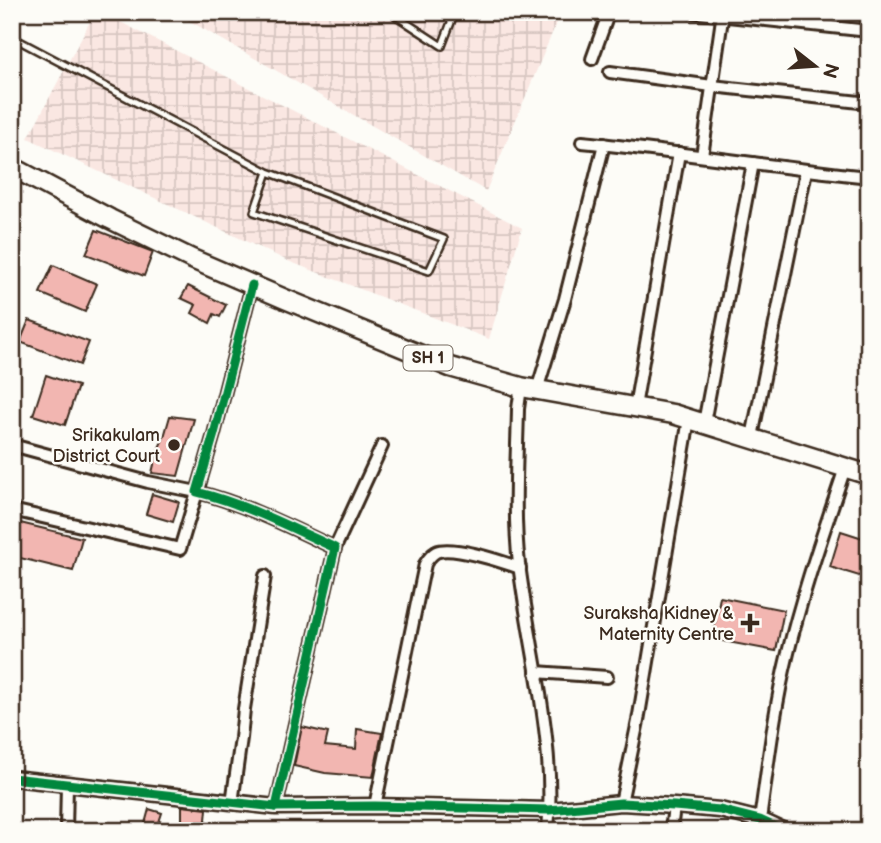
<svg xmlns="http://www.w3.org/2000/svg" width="881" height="843" viewBox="0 0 881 843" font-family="'Balsamiq Sans',sans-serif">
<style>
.industrial{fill:url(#industrial-grid)}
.building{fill:#f2b6b1;stroke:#3b2a1e;stroke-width:2}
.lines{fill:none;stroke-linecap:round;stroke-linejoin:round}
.service-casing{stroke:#3b2a1e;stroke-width:10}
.minor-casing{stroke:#3b2a1e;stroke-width:16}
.tertiary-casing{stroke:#3b2a1e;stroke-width:19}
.primary-casing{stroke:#3b2a1e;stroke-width:23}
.service{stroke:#fdfcf7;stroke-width:5}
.minor{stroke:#fdfcf7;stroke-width:10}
.tertiary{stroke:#fdfcf7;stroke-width:14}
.primary{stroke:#fdfcf7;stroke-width:18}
.cycleway-casing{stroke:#fdfcf7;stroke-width:13}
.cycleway{stroke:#00873e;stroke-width:9}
.poi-dot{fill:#3b2a1e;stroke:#fdfcf7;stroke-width:2.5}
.labels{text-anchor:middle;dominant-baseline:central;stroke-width:5;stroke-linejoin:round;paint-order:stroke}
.shield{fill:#fdfcf7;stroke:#75695f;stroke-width:2}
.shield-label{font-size:16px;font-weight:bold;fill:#3b2a1e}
.poi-label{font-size:18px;fill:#3b2a1e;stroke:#fdfcf7;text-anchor:end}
</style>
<defs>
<pattern id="industrial-grid" width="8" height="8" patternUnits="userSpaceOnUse" patternTransform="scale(1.75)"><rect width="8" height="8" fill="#fae7e2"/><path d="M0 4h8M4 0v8" fill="none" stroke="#d7c6c1"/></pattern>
</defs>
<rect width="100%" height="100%" fill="#fdfcf7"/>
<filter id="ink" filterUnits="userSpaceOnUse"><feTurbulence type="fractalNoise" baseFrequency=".0143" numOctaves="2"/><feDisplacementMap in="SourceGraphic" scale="14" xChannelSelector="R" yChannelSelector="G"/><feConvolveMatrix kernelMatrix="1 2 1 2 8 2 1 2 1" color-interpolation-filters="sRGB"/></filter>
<g filter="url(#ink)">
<g class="industrial">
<path d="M95,12H101L522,228L489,339L288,261L28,138Z"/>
<path d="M174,12H561L486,191Z"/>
</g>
<g class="building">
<path d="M96,230L153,252L144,276L86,254Z"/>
<path d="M53,265L97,284L85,312L40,293Z"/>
<path d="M188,286L226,305L220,317L214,314L210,323L192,313L196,305L181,298Z"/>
<path d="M29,320L89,342L80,365L20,342Z"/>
<path d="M46,375L78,386L65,425L33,415Z"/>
<path d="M170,416L194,419L178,476L152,473L157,452L164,437Z"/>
<path d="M152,494L179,502L173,522L146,514Z"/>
<path d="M12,521L82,538L73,571L12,556Z"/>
<path d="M841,531L869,540V579L830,567Z"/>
<path d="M720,597L784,610L776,651L712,639Z"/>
<path d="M302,727L328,733L325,746L356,749L357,729L382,733L373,777L325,773L294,766Z"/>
<path d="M182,806L207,809L205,831H182Z"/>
<path d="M149,809L162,813L156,831H143Z"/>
</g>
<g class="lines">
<defs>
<g id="service">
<path d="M390,12L442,46L455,12"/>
<path d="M12,37L268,172L444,239L429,271L254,212L268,172"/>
</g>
<g id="minor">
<path d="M690,12L869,31"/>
<path d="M592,59L609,12"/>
<path d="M610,72L712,86L869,103"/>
<path d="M582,142C678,152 773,167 869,177"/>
<path d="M702,156L723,12"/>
<path d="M252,285L214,434L197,492C245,504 290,527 335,548L276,807"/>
<path d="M521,387L518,409C517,460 513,513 519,564C530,653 556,741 548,831"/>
<path d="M537,390L565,299L604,144"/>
<path d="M635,407L679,153"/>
<path d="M704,423L753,163"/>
<path d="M752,437L806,171"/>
<path d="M12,445L148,482L197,492L180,549L12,510"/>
<path d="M335,548L382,446"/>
<path d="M536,672L607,677"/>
<path d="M232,803L241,738L244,709L265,576"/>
<path d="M621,803L638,721L689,419"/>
<path d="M375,806L425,564C428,559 431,555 436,552C452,545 503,562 520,568"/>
<path d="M760,820C768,765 774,710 787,657C802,593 824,531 845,468"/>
<path d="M66,831L67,784"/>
<path d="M671,831L674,806"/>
</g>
<path id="tertiary" d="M12,778L276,807L375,806L549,810L621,803L674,806L720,810L760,820L784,831"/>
<path id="primary" d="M12,167L110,219L192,259L285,299L450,367L521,387L673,414L869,475"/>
</defs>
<use href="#service" class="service-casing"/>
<use href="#minor" class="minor-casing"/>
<use href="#tertiary" class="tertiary-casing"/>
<use href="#primary" class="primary-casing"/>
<use href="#service" class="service"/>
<use href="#minor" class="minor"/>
<use href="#tertiary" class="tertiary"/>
<use href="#primary" class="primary"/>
<defs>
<g id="cycleway">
<path d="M252,285L214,434L197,492C245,504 290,527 335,548L276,807"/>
<path d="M12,778L276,807L375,806L549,810L621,803L674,806L720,810L760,820L784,831"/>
</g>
</defs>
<use href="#cycleway" class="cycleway-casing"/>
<use href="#cycleway" class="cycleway"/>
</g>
</g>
<g class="poi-dot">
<circle cx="174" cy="445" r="7"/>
<path d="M746.5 612.5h7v7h7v7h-7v7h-7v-7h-7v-7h7z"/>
</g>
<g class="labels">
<rect class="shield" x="403.5" y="345.5" width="49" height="25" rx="5"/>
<g class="shield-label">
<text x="428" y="358">SH 1</text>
</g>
<g class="poi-label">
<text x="160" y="435">Srikakulam<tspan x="160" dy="21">District Court</tspan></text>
<text x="734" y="613">Suraksha Kidney &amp;<tspan x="734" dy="21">Maternity Centre</tspan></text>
</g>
</g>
<rect width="881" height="843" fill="none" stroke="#fdfcf7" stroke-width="42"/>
<rect x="21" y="21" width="839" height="801" fill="none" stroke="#3b2a1e" stroke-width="2.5" filter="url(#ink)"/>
<g transform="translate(815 66) rotate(107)" stroke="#fdfcf7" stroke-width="5" paint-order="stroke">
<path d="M0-5L12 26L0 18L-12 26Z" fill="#3b2a1e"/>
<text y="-10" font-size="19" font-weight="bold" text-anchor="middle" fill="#3b2a1e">N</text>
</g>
</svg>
